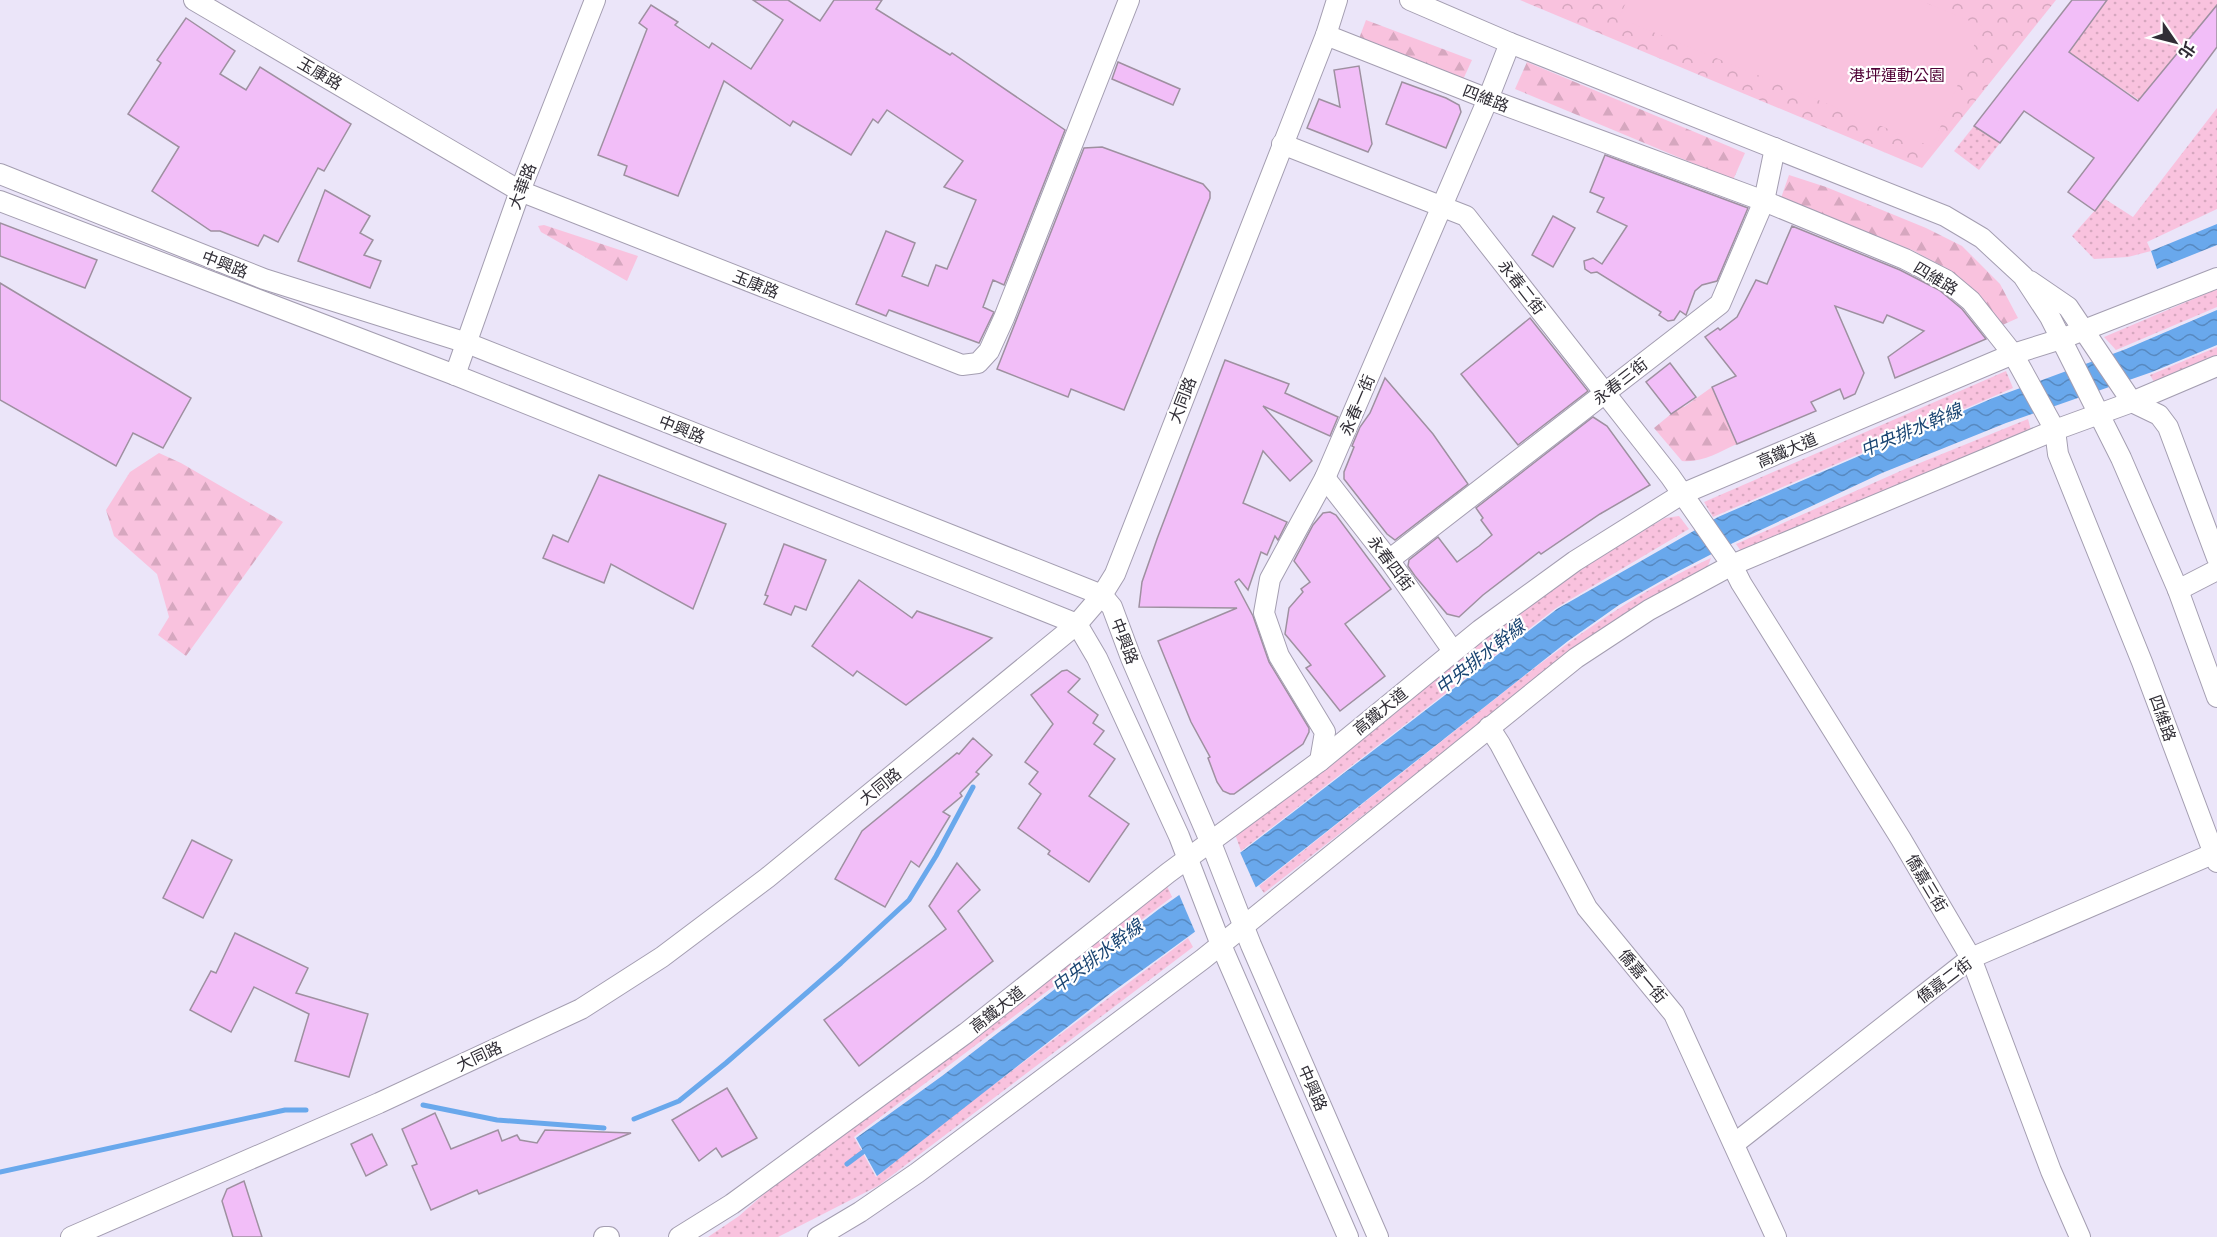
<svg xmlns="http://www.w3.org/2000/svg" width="2217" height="1237" viewBox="0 0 2217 1237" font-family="Mulish,'Noto Sans TC',sans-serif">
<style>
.grass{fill:url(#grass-dots)}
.forest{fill:url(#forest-firs)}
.park{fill:url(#park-crowns)}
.pitch{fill:#f9c2de}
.water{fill:url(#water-waves)}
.pier{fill:#ebe5f9}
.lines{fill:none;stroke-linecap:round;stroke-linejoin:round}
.stream{stroke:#69a8ec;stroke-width:5}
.building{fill:#f2bef8;stroke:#9e90a0;stroke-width:1.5}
.minor-casing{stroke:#a49eb1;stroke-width:22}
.minor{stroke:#fff;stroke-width:20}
.labels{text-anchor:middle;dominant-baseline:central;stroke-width:4.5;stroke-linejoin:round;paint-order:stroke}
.street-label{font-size:16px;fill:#312e36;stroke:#fff}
.park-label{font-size:16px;fill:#4f0035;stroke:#fff}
.water-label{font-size:18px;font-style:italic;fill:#1a4572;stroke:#fff}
</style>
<defs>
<pattern id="grass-dots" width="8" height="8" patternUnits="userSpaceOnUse" patternTransform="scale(1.5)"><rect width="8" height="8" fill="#f9c2de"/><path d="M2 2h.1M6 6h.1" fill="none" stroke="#d6a7bf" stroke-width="1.8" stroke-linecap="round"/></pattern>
<pattern id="forest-firs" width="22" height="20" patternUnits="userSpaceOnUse" patternTransform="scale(1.5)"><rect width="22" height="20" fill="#f9c2de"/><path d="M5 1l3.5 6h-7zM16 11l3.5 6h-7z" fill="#d6a7bf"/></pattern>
<pattern id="park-crowns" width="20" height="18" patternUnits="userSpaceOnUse" patternTransform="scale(1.5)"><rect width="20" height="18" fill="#f9c2de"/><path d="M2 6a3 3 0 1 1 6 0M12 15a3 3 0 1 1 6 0" fill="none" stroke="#d6a7bf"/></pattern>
<pattern id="water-waves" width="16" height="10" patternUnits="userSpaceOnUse" patternTransform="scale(1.5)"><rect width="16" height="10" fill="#69a8ec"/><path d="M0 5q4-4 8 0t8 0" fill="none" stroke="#5789c0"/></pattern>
</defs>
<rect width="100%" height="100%" fill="#ebe5f9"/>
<g class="grass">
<path d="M2107,0H2217V5L2142,102L2068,53Z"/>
<path d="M2217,108V209L2147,242L2151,251L2128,257L2094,259L2072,236L2105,199L2133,217Z"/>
<path d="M1974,126L2000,143L1979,170L1954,151Z"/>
<path d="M2217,289V307L2116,350L2104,337Z"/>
<path d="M2217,347V356L2154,382L2150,375Z"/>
<path d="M2006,371L2013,388L1713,517L1704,502Z"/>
<path d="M2028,419L2032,434L1748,549L1741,551L1736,544L1905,469Z"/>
<path d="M1679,516L1689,529L1556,608L1241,851L1235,834L1456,659L1575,571L1665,518Z"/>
<path d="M1711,558L1708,566L1700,573L1472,730L1264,893L1259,886C1328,831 1397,777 1466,722C1545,659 1619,600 1711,558Z"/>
<path d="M1167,886L1172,897L854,1137L876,1177L952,1116L1188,938L1193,947L878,1186L778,1237H708L739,1216L788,1173Z"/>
</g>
<g class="forest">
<path d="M1366,20L1472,60L1461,84L1357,44Z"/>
<path d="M1527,62L1745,153L1733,180L1515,89Z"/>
<path d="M1789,175L1826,187L1926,228L1962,246L2000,284L2018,318L1998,327L1972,290L1946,268L1912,250L1781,198Z"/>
<path d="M544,225L638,256L627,281L541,232L538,226Z"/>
<path d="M1712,387L1737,444C1719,452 1702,463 1682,461L1654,428L1682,405L1684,407Z"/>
<path d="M159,453L181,463L283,522L186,656L158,635L169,617L157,574L114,536L106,510L130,472Z"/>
</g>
<path class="park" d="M1520,0H2056L1922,168Z"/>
<path class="pitch" d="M1627,0H1919L1982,26L1932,147L1619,18Z"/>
<g class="water">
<path d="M2217,224V245L2157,269L2151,251Z"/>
<path d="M2217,310V345L2152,372L2006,423L1882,473L1733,543L1675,573L1619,605L1568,641L1259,885L1111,993L877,1176L856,1138L942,1076L1159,909L1244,850L1557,609L1718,517L1993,398L2126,349Z"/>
</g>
<path class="pier" d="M1239,850L1257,890L1196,934L1178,892Z"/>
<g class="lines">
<g class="stream">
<path d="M423,1105L497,1120L604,1128"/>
<path d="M634,1119L679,1101L726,1063L841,963L909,900L936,856L973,787"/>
<path d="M847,1164L867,1149"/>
<path d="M0,1172L285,1110H306"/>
</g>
</g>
<g class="building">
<path d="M753,0H788L820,21L834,0H882L876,9L950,55L952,53L1065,130L1004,285L993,280L983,307L994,312L979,343L889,310L886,316L856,304L886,231L915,243L902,276L928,286L936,265L947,269L976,200L944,187L963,161L887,110L878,123L873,119L851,155L793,121L790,126L724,81L678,196L624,175L627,166L598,155L647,29L639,23L651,5L678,22L675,25L709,48L712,43L751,69L783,20Z"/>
<path d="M2072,0H2107L2069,52L2138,101L2217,5V47L2095,211L2068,192L2094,158L2024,111L2000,143L1974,126Z"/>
<path d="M186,18L235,51L220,74L246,90L260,67L351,124L324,171L318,168L278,242L264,235L258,246L220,231H211L152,191L179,147L128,114L161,63L157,60Z"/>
<path d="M1118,62L1180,89L1173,105L1112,79Z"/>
<path d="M1359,66L1372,144L1368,152L1307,128L1319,99L1340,107L1334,70Z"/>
<path d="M1402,82L1446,98L1459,105L1461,112L1446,148L1386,124Z"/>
<path d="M1102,147L1203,184L1210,192V198L1124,410L1071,389L1068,397L997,369L1084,148Z"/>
<path d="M1605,155L1748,208L1717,281L1702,285L1695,291L1686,315L1680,311L1674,320L1668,321L1659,315L1661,312L1597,272L1591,273L1585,269L1584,261L1593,258L1602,264L1627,226L1597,212L1604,198L1590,192Z"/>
<path d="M325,190L370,216L360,233L373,240L364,255L381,261L370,288L298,261Z"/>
<path d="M1553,216L1575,228L1553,267L1532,255Z"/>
<path d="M0,223L97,260L85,288L0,256Z"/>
<path d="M1792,226L1900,270L1939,290L1962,309L1986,339L1895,378L1888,357L1924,331L1887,315L1883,323L1835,306L1864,373L1855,394L1844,399L1840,389L1811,402L1816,411L1737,444L1712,387L1736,376L1705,337L1718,328L1720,330L1737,317L1756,280L1767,284Z"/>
<path d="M0,283L191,398L163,448L133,433L116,466L0,400Z"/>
<path d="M1530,318L1588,391L1518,445L1461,374Z"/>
<path d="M1225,360L1289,384L1285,393L1338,417L1330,436L1263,406L1312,461L1290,481L1263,451L1243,503L1287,522L1278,540L1275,536L1267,555L1261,552L1248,590L1239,579L1235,582L1253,616L1269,662L1309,728V732L1303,744L1234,794H1230L1223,791L1217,782L1208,758L1210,757L1191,722L1158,641L1237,608L1139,607L1142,582L1157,539Z"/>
<path d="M1670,363L1696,397L1671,414L1646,382Z"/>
<path d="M1385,378L1433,434L1468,484L1395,540L1387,534L1344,479V472L1354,447L1352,446L1360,427L1370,413Z"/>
<path d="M1593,417L1607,426L1650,485L1600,514L1541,554L1539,552L1483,595L1459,617L1447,614L1415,576L1408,566L1409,560L1438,537L1457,562L1479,546L1492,535L1481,520L1483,518L1476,508Z"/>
<path d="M599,475L726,524L693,609L611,564L604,583L543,558L553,535L568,542Z"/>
<path d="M1330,512L1336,515L1391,589L1345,624L1385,676L1340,711L1306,668L1311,665L1285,634L1289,608L1303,592L1301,589L1310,582L1294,561L1313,525L1323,513Z"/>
<path d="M784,544L826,560L806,610L795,606L791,615L764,604L768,596L765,595Z"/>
<path d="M859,580L912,618L917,611L992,638L906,705L857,671L853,676L812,646Z"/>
<path d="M1067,670L1080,679L1068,692L1098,715L1093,723L1104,731L1094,744L1115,759L1089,796L1129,824L1089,882L1048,854L1050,851L1018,828L1041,794L1029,784L1038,772L1025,762L1053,724L1031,695L1062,671Z"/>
<path d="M973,738L992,755L976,772L979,774L960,793L962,796L943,812L950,816L919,867L911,861L885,907L835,879L862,831L957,753L959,754Z"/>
<path d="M192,840L232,860L203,918L163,898Z"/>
<path d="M957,863L980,890L958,911L993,961L859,1066L824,1020L946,929L929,906Z"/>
<path d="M235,933L308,968L296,993L368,1014L349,1077L295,1061L309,1014L254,987L231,1032L190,1010L211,971L216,973Z"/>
<path d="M727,1088L757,1138L722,1157L716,1148L699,1161L672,1120Z"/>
<path d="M435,1113L451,1149L498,1130L502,1141L517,1135L520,1140L537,1143L545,1130L631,1133L479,1194L477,1190L431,1210L412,1166L417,1164L402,1129Z"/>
<path d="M372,1134L387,1165L366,1176L351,1144Z"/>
<path d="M244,1181L262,1237H233L222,1201L227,1189Z"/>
</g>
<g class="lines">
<defs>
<g id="minor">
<path d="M194,0L520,191L962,365L978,363L989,351L1004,318L1129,0"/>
<path d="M1410,0L1510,43L1945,216L1982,238L2023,276L2050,317L2121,458L2178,590L2217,697"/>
<path d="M1326,35L1488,99L1764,201L1905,259L1946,280L1971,301L2013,354L2055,430L2058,454L2142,662L2217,862"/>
<path d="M1282,144L1466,216L1670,476L1732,565L1741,583L1901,839L1971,958L2051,1171L2080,1237"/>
<path d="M0,174L264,279L467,343L1102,595L1112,607L1131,658L1213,848L1251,945L1378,1237"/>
<path d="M0,201L455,375L1077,624L1097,658L1179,836L1221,945L1348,1237"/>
<path d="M2030,281L2068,307L2132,402L2159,415L2168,427L2217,558"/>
<path d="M455,375L520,191L595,0"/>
<path d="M1325,478L1389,560L1453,651"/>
<path d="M1389,560L1720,304L1764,201L1775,148"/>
<path d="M2178,590L2217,570"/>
<path d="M1489,727L1500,744L1587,908L1674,1014L1776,1237"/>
<path d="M1320,761L1325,732L1279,656L1264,613L1270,579L1325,478L1488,99L1510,43"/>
<path d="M1734,1144L1971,958L2217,852"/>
<path d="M71,1237L379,1103L581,1009L662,957L767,878L1077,624L1102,595L1115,574L1326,35L1337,0"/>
<path d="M604,1237H609"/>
<path d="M679,1237L732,1204L966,1033L1168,873L1320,761L1480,630L1575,561L1682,494L2013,354L2061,339L2217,278"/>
<path d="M818,1237L860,1212L917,1173L1203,959L1576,658L1649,610L1732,565L2055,430L2132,402L2217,366"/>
</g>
</defs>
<use href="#minor" class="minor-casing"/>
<use href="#minor" class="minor"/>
</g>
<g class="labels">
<g class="street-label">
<text transform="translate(320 73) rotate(30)">玉康路</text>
<text transform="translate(1486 98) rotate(21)">四維路</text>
<text transform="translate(522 186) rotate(-69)">大華路</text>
<text transform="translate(225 264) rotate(21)">中興路</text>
<text transform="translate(1936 278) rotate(31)">四維路</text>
<text transform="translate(756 284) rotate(22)">玉康路</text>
<text transform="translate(1522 287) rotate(52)">永春二街</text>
<text transform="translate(1620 381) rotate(-38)">永春三街</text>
<text transform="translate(1182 400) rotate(-69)">大同路</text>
<text transform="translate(1357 405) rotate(-67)">永春一街</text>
<text transform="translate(682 429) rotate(22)">中興路</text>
<text transform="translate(1787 450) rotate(-23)">高鐵大道</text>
<text transform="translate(1391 563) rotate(53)">永春四街</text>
<text transform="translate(1125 641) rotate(69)">中興路</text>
<text transform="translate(1380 711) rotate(-39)">高鐵大道</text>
<text transform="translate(2163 718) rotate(70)">四維路</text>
<text transform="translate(880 786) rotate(-39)">大同路</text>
<text transform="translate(1927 883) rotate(59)">僑嘉三街</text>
<text transform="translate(1643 976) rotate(50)">僑嘉一街</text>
<text transform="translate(1944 980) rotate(-37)">僑嘉二街</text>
<text transform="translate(997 1009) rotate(-38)">高鐵大道</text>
<text transform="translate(479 1056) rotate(-25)">大同路</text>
<text transform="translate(1313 1088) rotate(66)">中興路</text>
</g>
<g class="park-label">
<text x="1897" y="75">港坪運動公園</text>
</g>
<g class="water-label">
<text transform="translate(1911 430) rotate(-23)">中央排水幹線</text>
<text transform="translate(1480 657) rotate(-38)">中央排水幹線</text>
<text transform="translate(1097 956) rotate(-37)">中央排水幹線</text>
</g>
</g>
<g transform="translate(2175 42) rotate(125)" stroke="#ffffff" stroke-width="4.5" paint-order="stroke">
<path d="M0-4.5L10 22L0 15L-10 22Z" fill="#312e36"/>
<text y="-9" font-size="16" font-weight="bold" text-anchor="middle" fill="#312e36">北</text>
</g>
</svg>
